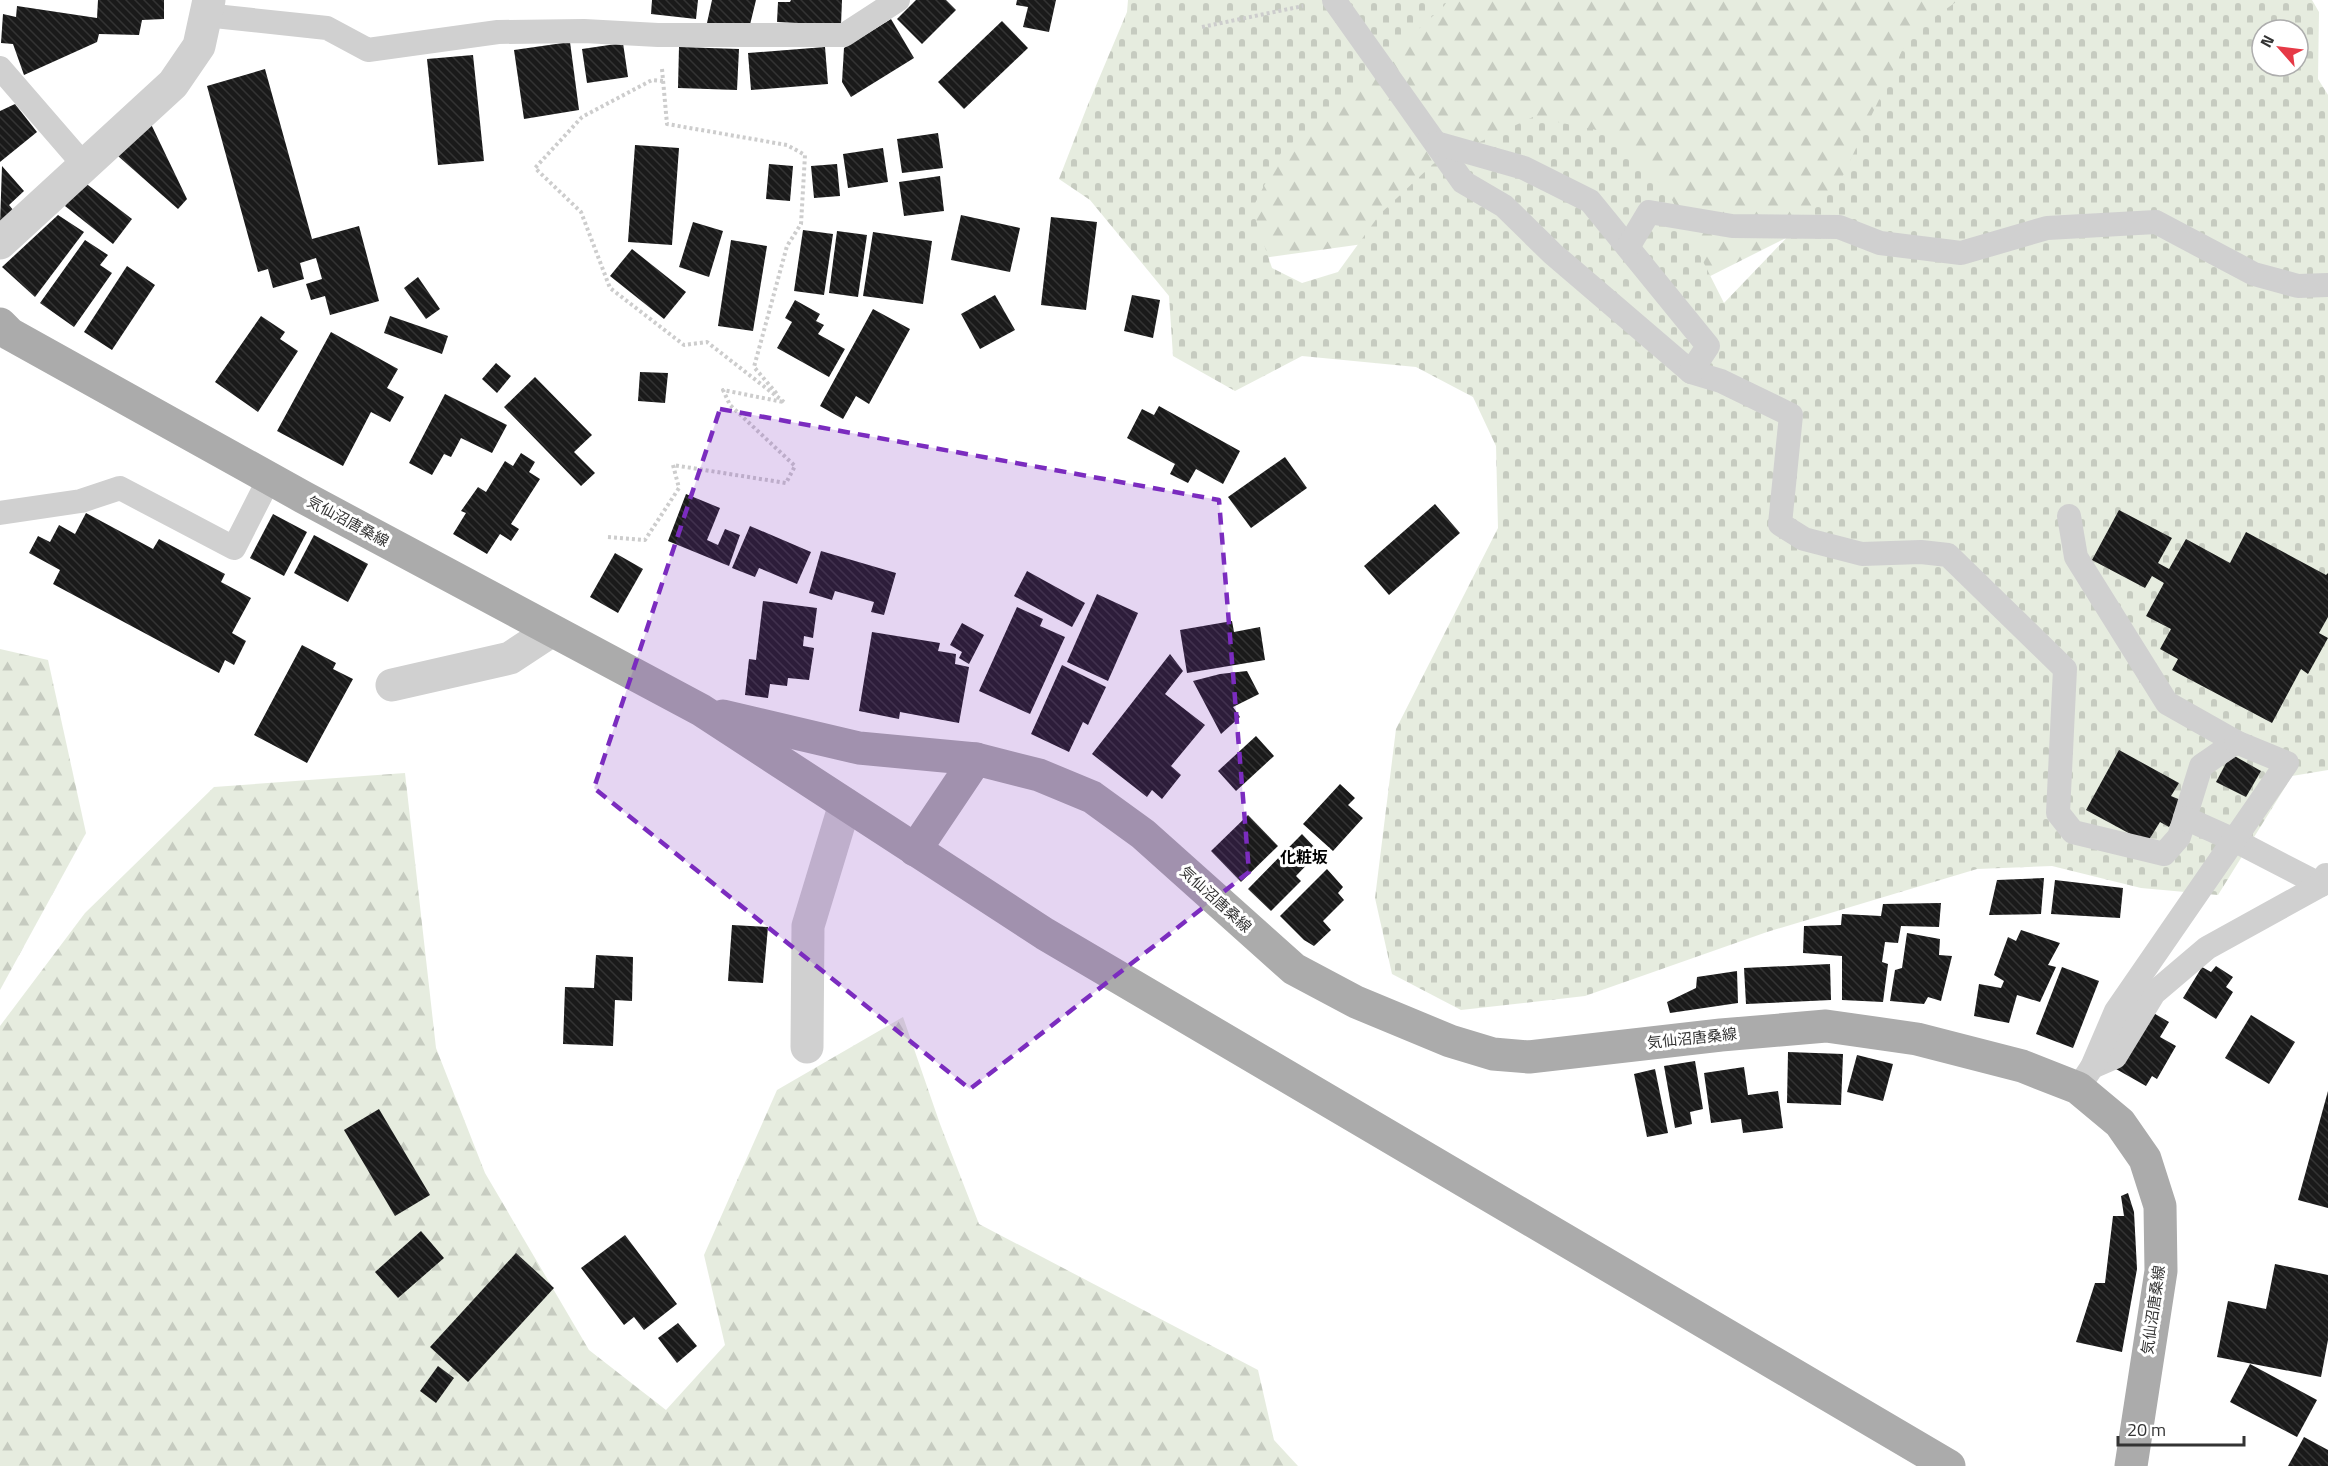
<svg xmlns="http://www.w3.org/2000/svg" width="2328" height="1466" viewBox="0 0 2328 1466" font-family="'Titillium Web','Noto Sans JP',sans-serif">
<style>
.forest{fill:url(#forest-firs)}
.cemetery{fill:url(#cemetery-stones);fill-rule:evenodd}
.building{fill:url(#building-back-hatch)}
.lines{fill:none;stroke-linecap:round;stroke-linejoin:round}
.path{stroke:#cdcdcd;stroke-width:4;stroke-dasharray:3 3;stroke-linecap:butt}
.service{stroke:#d0d0d0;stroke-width:24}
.minor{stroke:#d0d0d0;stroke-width:33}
.primary{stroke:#ababab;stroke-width:33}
.marked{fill:#7b2cbf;fill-opacity:0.2;stroke:#7b2cbf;stroke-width:4.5;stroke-dasharray:12 8;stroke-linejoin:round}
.labels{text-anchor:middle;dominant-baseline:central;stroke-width:6;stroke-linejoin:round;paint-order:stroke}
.street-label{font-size:15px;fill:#333;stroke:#fff}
.neighbourhood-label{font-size:16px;font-weight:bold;fill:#000;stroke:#fff}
</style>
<defs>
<pattern id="forest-firs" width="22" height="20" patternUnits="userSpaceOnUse" patternTransform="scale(1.5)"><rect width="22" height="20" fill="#e6ecdf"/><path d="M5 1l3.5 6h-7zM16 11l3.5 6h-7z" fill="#c6cbc0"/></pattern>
<pattern id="cemetery-stones" width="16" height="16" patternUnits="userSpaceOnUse" patternTransform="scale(1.5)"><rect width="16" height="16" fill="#e6ecdf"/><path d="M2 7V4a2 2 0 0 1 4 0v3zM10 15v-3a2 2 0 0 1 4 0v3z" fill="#c6cbc0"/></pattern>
<pattern id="building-back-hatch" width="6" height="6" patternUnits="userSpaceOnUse" patternTransform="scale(1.5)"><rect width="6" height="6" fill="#1a1a1a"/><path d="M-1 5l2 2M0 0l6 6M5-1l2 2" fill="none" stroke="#333"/></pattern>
</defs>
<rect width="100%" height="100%" fill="#fff"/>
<g class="forest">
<path d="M1427,0H2283L1973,144L1571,346L1464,230L1241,261L1213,162Z"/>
<path d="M0,649L48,660L86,833L0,990Z"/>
<path d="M405,773L436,1048L485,1173L589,1350L666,1410L725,1345L704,1255L777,1090L903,1017L940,1124L979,1224L1258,1370L1274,1440L1298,1466H0V1026L85,913L214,787Z"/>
</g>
<path class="cemetery" d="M1128,0H1448L1444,6L1281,153L1252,209L1272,268L1302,283L1338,272L1380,214L1433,164L1533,117L1611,133L1668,192L1724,303L1840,182L1910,34L1959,0H2312L2319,12L2318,79L2328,95V770L2292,776L2218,895L2141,888L2052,866L1977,869L1767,932L1585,996L1461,1010L1392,974L1375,898L1396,729L1498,528L1496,446L1473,397L1416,367L1302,356L1235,391L1173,356L1169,296L1090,200L1059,179L1087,107L1127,12ZM2262,30H2298V66H2262Z"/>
<g class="building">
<path d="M98,0H164V19L142,20L139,35L99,34L97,42L24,75L13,44L1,43L3,14L16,17L17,6L97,18Z"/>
<path d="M652,0H698L696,19L651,14Z"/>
<path d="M712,0H756L748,33L707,23Z"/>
<path d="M791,0H842L841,25L777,22L778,2H790Z"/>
<path d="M916,0H946L956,10L922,44L897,19Z"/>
<path d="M1017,0H1056L1049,32L1023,27L1028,7L1016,5Z"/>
<path d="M891,19L914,58L851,97L842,82L844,48Z"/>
<path d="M1002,21L1028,48L964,109L938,82Z"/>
<path d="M570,42L579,110L524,119L514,50Z"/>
<path d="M623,43L628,77L587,83L582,49Z"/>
<path d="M679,47L739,49L737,90L678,88Z"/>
<path d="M825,47L828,84L751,90L748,53Z"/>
<path d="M473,55L484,161L438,165L427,59Z"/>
<path d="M265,69L312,239L359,226L379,301L330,315L325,296L311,300L306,284L322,279L316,258L300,263L304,279L273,288L268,269L258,272L207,86Z"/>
<path d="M15,104L37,132L0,162V111Z"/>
<path d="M150,122L187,199L178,209L118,156Z"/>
<path d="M938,133L943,168L902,173L897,139Z"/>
<path d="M635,145L679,148L672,245L628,242Z"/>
<path d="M883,148L888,182L848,188L843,154Z"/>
<path d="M769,164L793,166L790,201L766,199Z"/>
<path d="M837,164L840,196L814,198L811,166Z"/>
<path d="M2,166L24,191L9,205L14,211L0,224Z"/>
<path d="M940,176L944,211L904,216L899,182Z"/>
<path d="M84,182L132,219L113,244L65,206Z"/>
<path d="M58,215L84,232L35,297L2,267Z"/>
<path d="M961,215L1020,228L1010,272L951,260Z"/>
<path d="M1051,217L1097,222L1086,310L1041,305Z"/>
<path d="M693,222L723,231L709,277L679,267Z"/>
<path d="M803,230L833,234L824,295L794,291Z"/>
<path d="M837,231L867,235L858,297L829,293Z"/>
<path d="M873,232L932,241L923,304L863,296Z"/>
<path d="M85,240L108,255L100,265L112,273L74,327L40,303Z"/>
<path d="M731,240L767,246L753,331L718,326Z"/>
<path d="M632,249L686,292L664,319L610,276Z"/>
<path d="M127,266L155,285L112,350L84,332Z"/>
<path d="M418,277L440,309L426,319L404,288Z"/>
<path d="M995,295L1015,330L980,349L961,314Z"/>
<path d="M1132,295L1160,300L1153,338L1124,331Z"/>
<path d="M795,300L820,314L816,321L824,325L818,334L845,349L829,377L777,348L792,322L785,318Z"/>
<path d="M873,309L910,329L869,404L856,396L843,419L820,406Z"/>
<path d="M261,316L285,332L280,339L298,351L258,412L215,382Z"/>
<path d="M390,316L448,336L442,354L384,333Z"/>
<path d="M331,332L398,369L387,388L404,397L390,422L371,412L343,466L277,431Z"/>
<path d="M496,363L511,376L497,393L482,379Z"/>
<path d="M640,372L668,373L665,403L638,401Z"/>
<path d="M535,377L592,435L574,452L595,473L581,486L504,407Z"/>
<path d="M445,394L507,425L492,453L461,438L451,457L444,454L432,475L409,463Z"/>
<path d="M1159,406L1240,451L1223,484L1196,469L1188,483L1170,474L1175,464L1127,438L1142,409L1154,415Z"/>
<path d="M521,453L535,462L529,472L540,479L511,524L519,529L511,541L500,534L487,554L453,534L466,513L461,511L478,487L486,492L505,461L513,466Z"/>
<path d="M1285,457L1307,488L1251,528L1228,497Z"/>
<path d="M686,494L720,508L707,540L718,545L725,529L740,535L729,566L668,541Z"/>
<path d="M1435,504L1460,533L1389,595L1364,566Z"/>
<path d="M2119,510L2172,538L2158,563L2169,569L2186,539L2230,563L2246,532L2326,575L2328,573V617L2319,633L2328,638L2308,674L2301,669L2272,723L2172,670L2178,659L2160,649L2171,629L2146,616L2164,583L2152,576L2145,588L2092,560Z"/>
<path d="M86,513L153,549L159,539L225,574L221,582L251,598L232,633L246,641L234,665L225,660L219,673L53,584L60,570L29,553L38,536L50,542L59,525L75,534Z"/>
<path d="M273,514L307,532L284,576L250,558Z"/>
<path d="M750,526L811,552L797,584L759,568L755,577L732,568Z"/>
<path d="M314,535L368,564L348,602L294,573Z"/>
<path d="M821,551L896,573L884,615L871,612L874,602L835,591L832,600L809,593Z"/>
<path d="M615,553L643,569L618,613L590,597Z"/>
<path d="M1027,571L1085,603L1072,627L1014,596Z"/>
<path d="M1097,594L1138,613L1108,681L1067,662Z"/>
<path d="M763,601L817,608L813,638L804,636L803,646L814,648L809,680L788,678L787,686L770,684L768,698L745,695L749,659L756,660Z"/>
<path d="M1017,607L1043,619L1040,626L1065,637L1030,714L979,691Z"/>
<path d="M1232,621L1234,632L1260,627L1265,660L1187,673L1180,630Z"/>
<path d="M962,623L984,635L969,664L959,658L962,652L950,645Z"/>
<path d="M872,632L940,643L938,651L956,654L955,664L969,667L959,723L900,712L899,719L859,711Z"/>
<path d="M302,645L336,663L333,669L353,679L307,763L254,735Z"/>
<path d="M1170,654L1183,671L1165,694L1205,725L1171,766L1181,775L1162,799L1152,790L1147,797L1092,754Z"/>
<path d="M1062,665L1106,687L1088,725L1083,722L1069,752L1031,734Z"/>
<path d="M1247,671L1259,694L1233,707L1240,717L1221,734L1193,681L1220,674Z"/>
<path d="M1256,736L1274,756L1236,791L1218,771Z"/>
<path d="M2119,750L2179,783L2171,796L2183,801L2169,827L2160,822L2147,843L2086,810Z"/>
<path d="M2231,754L2261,771L2246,797L2216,782Z"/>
<path d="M1340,784L1355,798L1348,805L1363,818L1333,851L1303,824Z"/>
<path d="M1248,815L1278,846L1241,882L1211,851Z"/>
<path d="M1302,834L1319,852L1296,876L1301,881L1271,911L1248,889Z"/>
<path d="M1327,869L1343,887L1338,893L1344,900L1323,921L1331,930L1314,946L1304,940L1280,916Z"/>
<path d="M2044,878L2041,914L1989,915L1997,880Z"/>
<path d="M2055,880L2123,888L2120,918L2051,914Z"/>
<path d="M1941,903L1939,927L1901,926L1898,943L1885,942L1882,962L1888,964L1883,1002L1842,1000V956L1803,953L1804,926L1841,925L1842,914L1881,916L1883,904Z"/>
<path d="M732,925L768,927L763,983L728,981Z"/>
<path d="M2021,930L2060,943L2048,965L2056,967L2040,1002L2017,995L2009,1023L1974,1016L1979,984L2001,988L2004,981L1994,975L2008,937L2016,941Z"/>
<path d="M1907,933L1940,939L1939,955L1952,956L1941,1001L1928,997L1924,1004L1890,1001L1895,970L1902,968Z"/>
<path d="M596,955L633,957L632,1001L615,1000L613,1046L563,1044L565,987L594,988Z"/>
<path d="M1830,964L1831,1000L1746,1004L1744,968Z"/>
<path d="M2216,966L2233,977L2226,987L2233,992L2216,1019L2183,998L2202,967L2211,972Z"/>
<path d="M2062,967L2099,981L2073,1048L2036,1034Z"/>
<path d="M1737,971L1738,1003L1670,1013L1667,1002L1696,988L1697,977Z"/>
<path d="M2150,1011L2169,1022L2160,1037L2176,1046L2157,1079L2152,1076L2146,1086L2116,1069Z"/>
<path d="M2251,1015L2295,1042L2269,1084L2225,1058Z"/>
<path d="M1788,1052L1843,1054L1841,1105L1787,1103Z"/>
<path d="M1857,1055L1893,1064L1883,1101L1847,1092Z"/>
<path d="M1695,1061L1703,1109L1690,1112L1692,1124L1675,1128L1664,1066Z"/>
<path d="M1744,1067L1748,1095L1778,1091L1783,1128L1743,1133L1741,1119L1711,1123L1704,1073Z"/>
<path d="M1655,1069L1668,1133L1647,1137L1634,1074Z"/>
<path d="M2328,1091V1208L2298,1200Z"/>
<path d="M379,1109L430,1195L395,1216L344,1130Z"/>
<path d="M2128,1193L2134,1212L2137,1269L2122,1352L2076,1342L2095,1283H2105L2113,1216H2124L2121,1196Z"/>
<path d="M421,1231L444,1258L398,1298L375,1272Z"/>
<path d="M625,1235L677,1304L644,1330L634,1317L624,1325L581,1268Z"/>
<path d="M516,1253L554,1288L468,1382L430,1347Z"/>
<path d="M2275,1264L2328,1275V1340L2321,1377L2217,1357L2228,1301L2266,1309Z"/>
<path d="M678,1323L697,1346L677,1363L658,1338Z"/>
<path d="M2250,1364L2317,1400L2297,1437L2230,1402Z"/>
<path d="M438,1366L454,1378L436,1403L420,1391Z"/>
<path d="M2304,1437L2328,1450V1466H2288Z"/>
</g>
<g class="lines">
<g class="path">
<path d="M1202,27L1303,6"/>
<path d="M662,69L667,124L787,145L805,155L801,224L787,246L754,367L777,394"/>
<path d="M663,81L652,80L582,117L535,168L581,212L610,288L684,345L707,342L784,402"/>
<path d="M608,537L645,540L679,488L673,465L786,483L795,466L730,405L723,390L783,402"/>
</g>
<g class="service">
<path d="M1334,0L1463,182L1504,206L1553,254L1691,372L1721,381L1791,415L1780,524L1804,539L1862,554L1921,552L1948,555L2065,669L2058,813L2073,832L2164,854L2179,837L2201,766L2236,742L2167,703L2076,557L2069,516"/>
<path d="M205,15L327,28L368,50L498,32L584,31L658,35H844L898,0"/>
<path d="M0,68L84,165"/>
<path d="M1436,143L1524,168L1590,201L1708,346L1691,372"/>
<path d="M1628,247L1649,212L1732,226L1839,227L1880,243L1961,253L2047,228L2156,222L2254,274L2298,286L2328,285"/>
<path d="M0,513L81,501L120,488L234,548L269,479"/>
<path d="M2185,818L2234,840L2321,885L2326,875"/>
<path d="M2092,1067L2115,1057L2154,993L2207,948L2321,885"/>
<path d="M2078,1088L2092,1067L2116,1011L2287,763L2236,742"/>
</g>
<g class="minor">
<path d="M0,243L173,84L199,46L209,0"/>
<path d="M392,685L510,658L551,631"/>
<path d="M807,1047L808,926L845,804"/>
</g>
<g class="primary">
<path d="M0,324L10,334L303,497L701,710L1045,934L1949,1466"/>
<path d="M723,716L859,748L976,759"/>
<path d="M915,850L976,759L1039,775L1092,797L1143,834L1294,969L1356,1002L1450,1041L1493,1054L1529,1057L1721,1035L1826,1026L1917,1039L2022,1066L2078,1088L2120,1123L2145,1159L2160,1206L2161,1271L2131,1466"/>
</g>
</g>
<path class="marked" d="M720,409L1219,500L1249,872L970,1089L594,788Z"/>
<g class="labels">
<g class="street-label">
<text transform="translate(348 521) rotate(28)">気仙沼唐桑線</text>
<text transform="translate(1216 899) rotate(42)">気仙沼唐桑線</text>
<text transform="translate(1692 1038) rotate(-6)">気仙沼唐桑線</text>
<text transform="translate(2153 1310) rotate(-82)">気仙沼唐桑線</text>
</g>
<g class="neighbourhood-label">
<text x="1304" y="857">化粧坂</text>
</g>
</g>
<g transform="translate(2280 48) rotate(298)"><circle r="28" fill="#ffffff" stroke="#adadad" stroke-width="1.5"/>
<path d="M0-4.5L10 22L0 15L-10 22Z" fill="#e63946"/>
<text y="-9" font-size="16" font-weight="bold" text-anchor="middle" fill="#333333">N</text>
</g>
<path d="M2118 1436v9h126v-9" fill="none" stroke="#333333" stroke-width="3"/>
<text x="2127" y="1436" font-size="18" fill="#333333" stroke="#ffffff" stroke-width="4.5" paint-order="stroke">20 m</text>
</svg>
